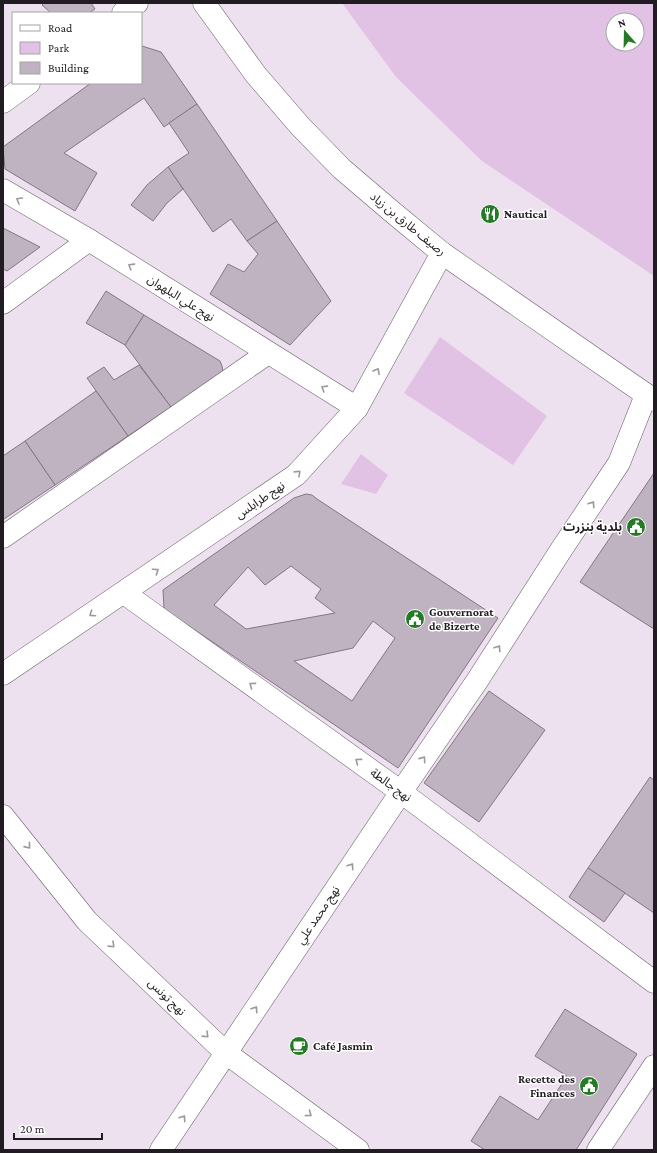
<svg xmlns="http://www.w3.org/2000/svg" width="657" height="1153" viewBox="0 0 657 1153" font-family="'Crimson Pro','Noto Sans Arabic',serif">
<style>
.green{fill:#e1c2e4;fill-rule:evenodd}
.building{fill:#c0b3c1;stroke:#837784;fill-rule:evenodd}
.lines{fill:none;stroke-linecap:round;stroke-linejoin:round}
.minor-casing{stroke:#695d6a;stroke-width:23}
.major-casing{stroke:#695d6a;stroke-width:23}
.minor{stroke:#fff;stroke-width:22}
.major{stroke:#fff;stroke-width:22}
.oneway{stroke:#9b999b}
.labels{text-anchor:middle;dominant-baseline:central;stroke-width:3;stroke-linejoin:round;paint-order:stroke}
.poi-label{font-size:12px;font-weight:bold;fill:#211c21;stroke:#fff;text-anchor:start}
.street-label{font-size:12px;fill:#211c21;stroke:#fff}
</style>
<rect width="100%" height="100%" fill="#eee1ef"/>
<g class="green">
<path d="M342,3H654V276L482,161L396,77ZM613,20H637V44H613Z"/>
<path d="M440,337L547,416L513,465L404,393Z"/>
<path d="M361,454L388,475L376,494L341,484Z"/>
</g>
<g class="building">
<path d="M44,3H91L95,9L89,13H51L42,5Z"/>
<path d="M142,46L161,52L197,104L164,127L144,98L64,153L97,173L75,211L5,169L3,147L91,83H141V47Z"/>
<path d="M197,104L277,221L247,241L231,219L213,232L168,167L189,153L169,123Z"/>
<path d="M168,167L183,189L167,203L153,221L131,205L147,185Z"/>
<path d="M277,221L331,301L290,345L210,294L228,264L244,272L258,254L247,241Z"/>
<path d="M3,228L40,247L7,271L3,269Z"/>
<path d="M106,291L144,315L125,345L86,323Z"/>
<path d="M144,315L220,361L222,366L223,371L220,376L171,407L125,345Z"/>
<path d="M139,365L171,407L128,436L87,378L104,367L114,380Z"/>
<path d="M96,391L128,436L55,485L25,441Z"/>
<path d="M25,441L55,485L4,519L3,517V456Z"/>
<path d="M654,473V629L580,582Z"/>
<path d="M306,494L312,495L317,499L498,618L398,768L164,609L163,590L294,498ZM291,566L321,589L315,598L335,613L246,629L214,605L248,567L265,585ZM373,621L395,638L352,701L294,661L353,648Z"/>
<path d="M489,691L545,730L479,822L424,783Z"/>
<path d="M650,777L654,780V913L588,868Z"/>
<path d="M588,868L625,893L604,922L569,897Z"/>
<path d="M565,1009L637,1054L576,1150H485L471,1141L500,1096L538,1120L567,1076L535,1056Z"/>
</g>
<g class="lines">
<defs>
<g id="minor">
<path d="M123,13L137,3"/>
<path d="M3,102L29,83"/>
<path d="M3,190L89,240L357,408"/>
<path d="M3,303L89,240"/>
<path d="M3,537L268,353"/>
<path d="M124,593L401,792L654,982"/>
<path d="M3,674L296,475L357,408L442,253"/>
<path d="M3,816L87,921L226,1053L358,1150"/>
<path d="M161,1150L401,792L477,681L561,550L619,463L646,395"/>
</g>
<g id="major">
<path d="M204,3L256,75L300,126L342,169L390,210L442,253L654,400"/>
<path d="M598,1150L654,1066"/>
</g>
</defs>
<use href="#minor" class="minor-casing"/>
<use href="#major" class="major-casing"/>
<use href="#minor" class="minor"/>
<use href="#major" class="major"/>
</g>
<defs><path id="oneway-chevron" d="M-2-3.5L2.5 0L-2 3.5" fill="none" stroke-width="1.6" stroke-linecap="round" stroke-linejoin="round"/></defs>
<g class="oneway">
<use href="#oneway-chevron" transform="translate(19 200) rotate(-150)"/>
<use href="#oneway-chevron" transform="translate(131 266) rotate(-148)"/>
<use href="#oneway-chevron" transform="translate(377 371) rotate(-61)"/>
<use href="#oneway-chevron" transform="translate(324 388) rotate(-148)"/>
<use href="#oneway-chevron" transform="translate(298 473) rotate(-44)"/>
<use href="#oneway-chevron" transform="translate(592 504) rotate(-56)"/>
<use href="#oneway-chevron" transform="translate(156 571) rotate(-34)"/>
<use href="#oneway-chevron" transform="translate(92 614) rotate(146)"/>
<use href="#oneway-chevron" transform="translate(498 648) rotate(-57)"/>
<use href="#oneway-chevron" transform="translate(252 685) rotate(-144)"/>
<use href="#oneway-chevron" transform="translate(423 759) rotate(-55)"/>
<use href="#oneway-chevron" transform="translate(358 761) rotate(-144)"/>
<use href="#oneway-chevron" transform="translate(28 846) rotate(51)"/>
<use href="#oneway-chevron" transform="translate(351 866) rotate(-56)"/>
<use href="#oneway-chevron" transform="translate(112 945) rotate(44)"/>
<use href="#oneway-chevron" transform="translate(255 1009) rotate(-56)"/>
<use href="#oneway-chevron" transform="translate(206 1035) rotate(44)"/>
<use href="#oneway-chevron" transform="translate(309 1114) rotate(36)"/>
<use href="#oneway-chevron" transform="translate(183 1118) rotate(-56)"/>
</g>
<defs>
<symbol id="restaurant-disc" viewBox="-11 -11 22 22"><circle r="9.5" fill="#257a26" stroke="#fff"/><path d="M-5-6h1v4h1v-4h1v4h1v-4h1v5L-1.5 .5V6h-2V.5L-5-1ZM5-6V6H3V1.5H1.5Q1.5-4 5-6Z" fill="#fff"/></symbol>
<symbol id="civic-disc" viewBox="-11 -11 22 22"><circle r="9.5" fill="#257a26" stroke="#fff"/><path d="M-.6-6.5H3V-4.5H.6V-3L4-1V1h2V6H-6V1h2V-1L-.6-3ZM-1.2 2.5V6h2.4V2.5Z" fill="#fff"/></symbol>
<symbol id="cafe-disc" viewBox="-11 -11 22 22"><circle r="9.5" fill="#257a26" stroke="#fff"/><path d="M-5.5-4.5H6V0H3Q3 3.5 0 3.5H-2.5Q-5.5 3.5-5.5 0ZM3-3.2v2h1.7v-2ZM-6 4.5H4V6H-6Z" fill="#fff"/></symbol>
</defs>
<g fill-rule="evenodd">
<use href="#restaurant-disc" x="479" y="203" width="22" height="22"/>
<use href="#civic-disc" x="625" y="516" width="22" height="22"/>
<use href="#civic-disc" x="404" y="608" width="22" height="22"/>
<use href="#cafe-disc" x="288" y="1035" width="22" height="22"/>
<use href="#civic-disc" x="578" y="1075" width="22" height="22"/>
</g>
<g class="labels">
<g class="poi-label">
<text x="504" y="214">Nautical</text>
<text x="622" y="527" text-anchor="end">بلدية بنزرت</text>
<text x="429" y="612">Gouvernorat<tspan x="429" dy="14">de Bizerte</tspan></text>
<text x="313" y="1046">Café Jasmin</text>
<text x="575" y="1079" text-anchor="end">Recette des<tspan x="575" dy="14">Finances</tspan></text>
</g>
<g class="street-label">
<text transform="translate(408 224) rotate(39)">رصيف طارق بن زياد</text>
<text transform="translate(181 298) rotate(32)">نهج علي البلهوان</text>
<text transform="translate(260 500) rotate(-34)">نهج طرابلس</text>
<text transform="translate(391 785) rotate(36)">نهج جالطة</text>
<text transform="translate(318 915) rotate(-56)">نهج محمد علي</text>
<text transform="translate(167 997) rotate(44)">نهج تونس</text>
</g>
</g>
<rect width="657" height="1153" fill="none" stroke="#211c21" stroke-width="8"/>
<rect x="12" y="12" width="130" height="72" fill="#ffffff" stroke="#a6a4a6"/>
<rect x="20" y="25" width="20" height="6" fill="#ffffff" stroke="#a6a4a6"/>
<text x="48" y="32" font-size="12" fill="#211c21">Road</text>
<rect x="20" y="42" width="20" height="12" fill="#e1c2e4" stroke="#a6a4a6"/>
<text x="48" y="52" font-size="12" fill="#211c21">Park</text>
<rect x="20" y="62" width="20" height="12" fill="#c0b3c1" stroke="#a6a4a6"/>
<text x="48" y="72" font-size="12" fill="#211c21">Building</text>
<g transform="translate(625 32) rotate(340)"><circle r="19" fill="#ffffff" stroke="#a6a4a6"/>
<path d="M0-3L7 15L0 10L-7 15Z" fill="#257a26"/>
<text y="-6" font-size="11" font-weight="bold" text-anchor="middle" fill="#211c21">N</text>
</g>
<path d="M14 1133v6h88v-6" fill="none" stroke="#211c21" stroke-width="2"/>
<text x="20" y="1133" font-size="12" fill="#211c21" stroke="#ffffff" stroke-width="3" paint-order="stroke">20 m</text>
</svg>
